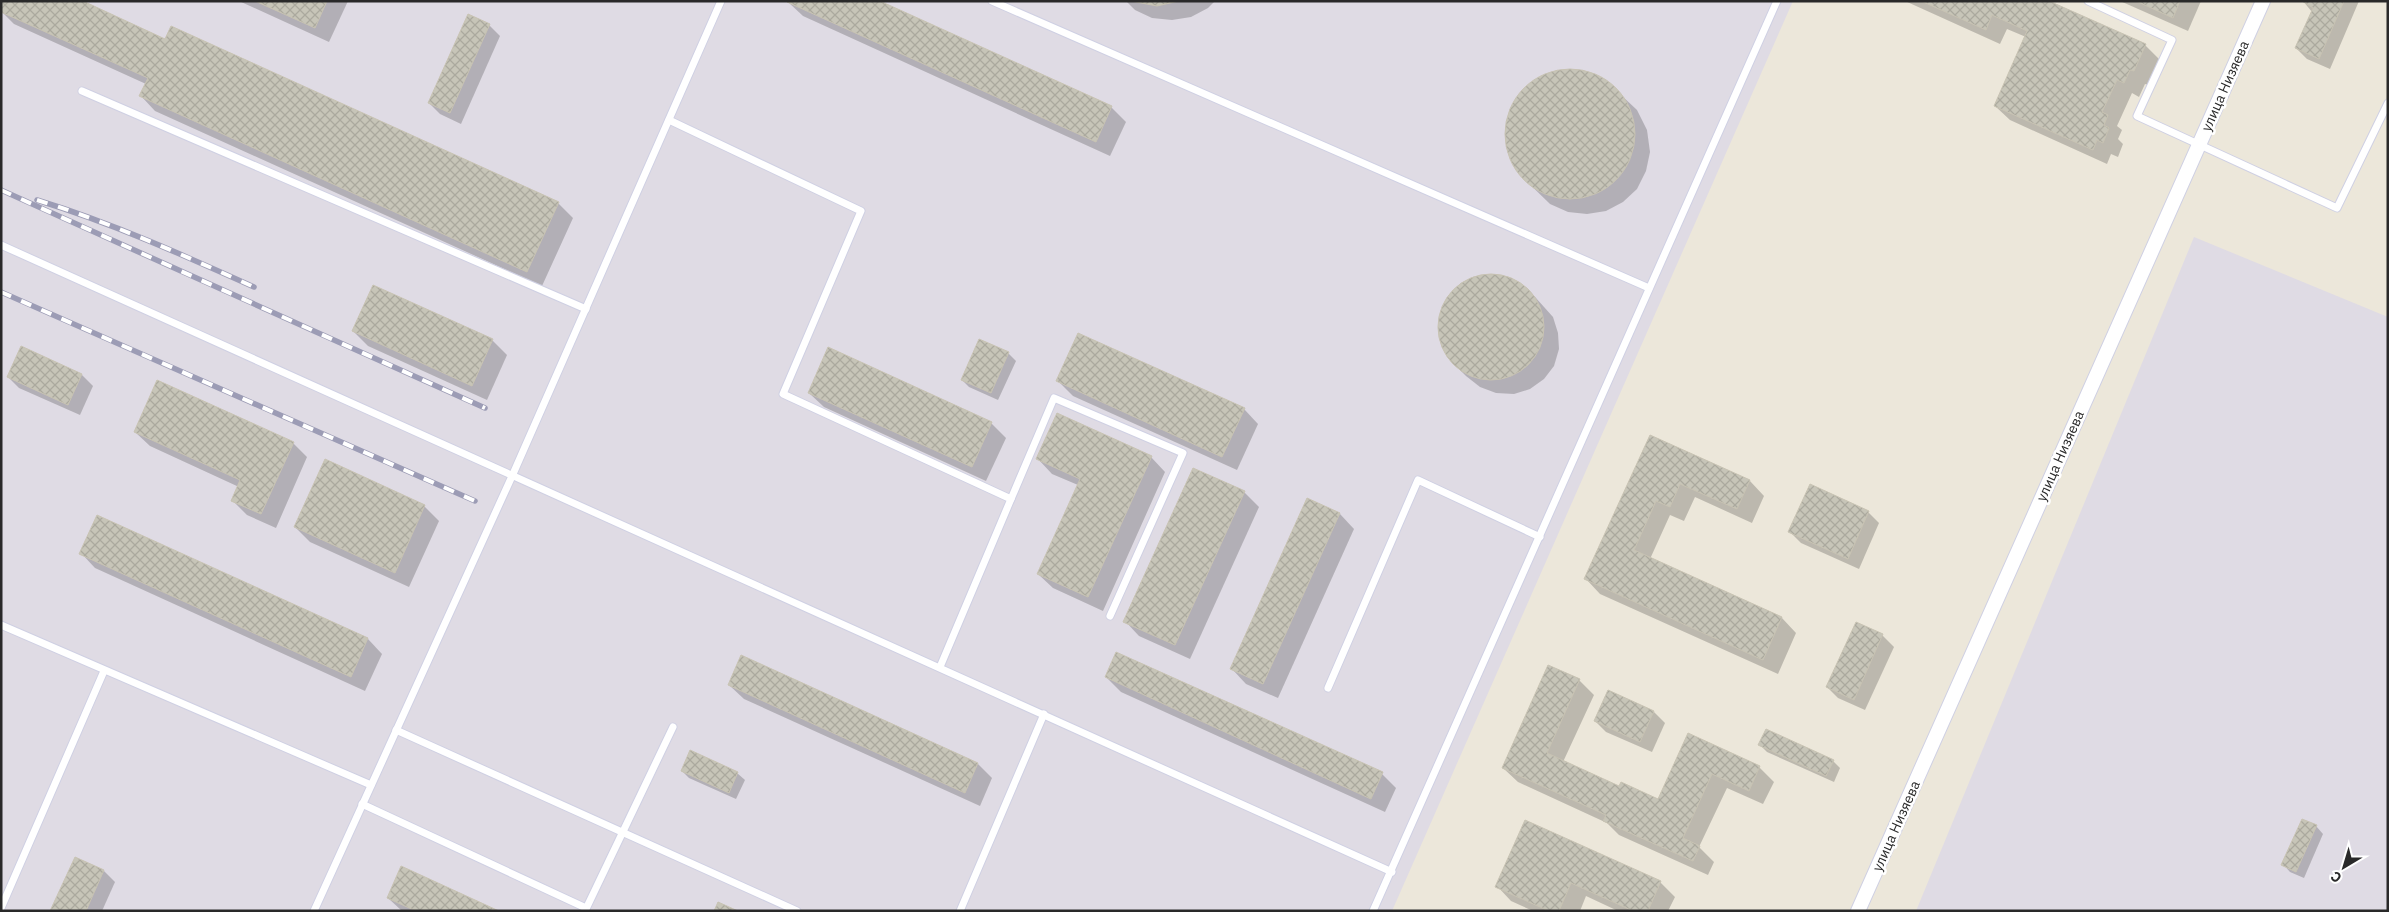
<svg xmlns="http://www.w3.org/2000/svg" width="2389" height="912" viewBox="0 0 2389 912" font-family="'IBM Plex Sans',sans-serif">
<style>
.industrial{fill:#dfdbe4}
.shadow{fill:#0003}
.building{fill:url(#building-cross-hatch);stroke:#c8c3b3}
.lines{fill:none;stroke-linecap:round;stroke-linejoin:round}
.lane-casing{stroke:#cfd0e3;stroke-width:9}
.street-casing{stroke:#cfd0e3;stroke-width:16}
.lane{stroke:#fff;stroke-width:7}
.street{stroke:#fff;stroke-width:14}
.rail-casing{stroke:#9c9cb5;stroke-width:5.5}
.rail{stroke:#fff;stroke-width:4;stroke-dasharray:11;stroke-linecap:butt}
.labels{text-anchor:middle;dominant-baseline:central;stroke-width:5;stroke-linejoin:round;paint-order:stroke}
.street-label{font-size:14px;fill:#292929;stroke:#fff}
</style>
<defs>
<pattern id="building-cross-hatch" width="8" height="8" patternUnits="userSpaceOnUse" patternTransform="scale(1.25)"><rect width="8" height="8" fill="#c7c5b8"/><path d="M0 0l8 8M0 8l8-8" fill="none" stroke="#aba99e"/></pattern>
</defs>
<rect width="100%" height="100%" fill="#ece7da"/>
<g class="industrial">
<path d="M1,1H1793L1392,911H1Z"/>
<path d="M2194,237L2388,317V911H1916Z"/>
</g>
<g class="shadow">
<path d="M4,1L166,41L558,203L573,218L542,286L155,111L141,96L146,84L14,24L1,11Z"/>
<path d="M239,1H348L329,42Z"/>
<path d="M877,1L1111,107L1126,122L1110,156L803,16L788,2Z"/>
<path d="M1126,1H1215L1208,8L1191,17L1172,20L1152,18L1135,10Z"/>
<path d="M1905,1H2046L2145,45L2160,60L2149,85L2145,84L2139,97L2132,93L2117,126L2122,130L2118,139L2123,144L2118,157L2111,154L2107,164L2010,120L1995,106L2026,37L2007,29L2000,44Z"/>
<path d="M2120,1H2201L2188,31Z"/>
<path d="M2303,1H2359L2330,69L2307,59L2296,48L2312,12Z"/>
<path d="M489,25L500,36L461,124L440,114L429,103Z"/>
<path d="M1562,70L1584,71L1605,80L1637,110L1647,130L1650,152L1646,171L1637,189L1623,202L1606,211L1587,214L1568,212L1550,204L1518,173L1508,153L1505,131L1510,109L1522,90L1540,77Z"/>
<path d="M1495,274L1512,279L1527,288L1553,317L1558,333L1559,349L1554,366L1544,379L1530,389L1514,394L1496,393L1480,387L1466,376L1451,361L1442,346L1439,329L1441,311L1449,295L1461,283L1478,276Z"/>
<path d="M353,331L492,340L507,355L487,400L368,346Z"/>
<path d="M980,341L1008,353L1016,361L998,400L969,387L962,380Z"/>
<path d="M21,348L82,375L93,386L80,415L19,388L8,377Z"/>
<path d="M1058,381L1244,409L1258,424L1237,470L1073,396Z"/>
<path d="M809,393L991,423L1006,438L986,481L824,407Z"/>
<path d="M135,432L293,443L307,457L276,528L247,515L232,500L239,487L150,446Z"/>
<path d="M1650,436L1750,481L1764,496L1752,523L1695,497L1684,521L1670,515L1650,559L1782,618L1796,633L1778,674L1600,594L1586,579Z"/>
<path d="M1151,457L1165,472L1103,611L1053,588L1038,574L1078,485L1052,474L1038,459Z"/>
<path d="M1244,492L1259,507L1190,659L1139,636L1125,621Z"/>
<path d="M1308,500L1340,514L1354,529L1278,698L1246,684L1232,669Z"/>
<path d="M424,506L439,521L409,587L310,542L295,527Z"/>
<path d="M1868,512L1879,523L1859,569L1801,543L1790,532Z"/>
<path d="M97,517L368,639L382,654L365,691L95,568L81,553Z"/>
<path d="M1856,624L1883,636L1894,647L1865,710L1838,698L1827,687Z"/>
<path d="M1106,677L1382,774L1396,788L1385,812L1121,692Z"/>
<path d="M1579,680L1594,695L1563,762L1620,788L1659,800L1688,735L1759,767L1774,782L1763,804L1727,788L1699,847L1714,862L1708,875L1619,835L1607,823L1518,782L1503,768Z"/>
<path d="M729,685L978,764L992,778L980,806L744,699Z"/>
<path d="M1609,692L1654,712L1665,723L1652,752L1606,732L1595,721Z"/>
<path d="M1760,745L1833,761L1840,768L1834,782L1767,752Z"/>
<path d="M682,771L737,773L745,780L736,799L689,778Z"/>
<path d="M1526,822L1660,882L1675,897L1668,911H1618L1586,896L1580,911H1533L1511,901L1497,886Z"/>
<path d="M2316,826L2323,834L2304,878L2290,872L2283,864Z"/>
<path d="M75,858L104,871L115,882L102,911H52Z"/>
<path d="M388,898L496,911H402Z"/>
</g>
<g class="building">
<path d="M2,1H83L165,39L171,26L559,202L527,272L139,96L148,78L1,12Z"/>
<path d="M255,1H327L315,28Z"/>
<path d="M880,1L1112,106L1096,142L787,2Z"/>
<path d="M1131,1H1179L1157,6Z"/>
<path d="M1921,1H2049L2146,44L2134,71L2130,70L2124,83L2117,80L2102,112L2108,115L2104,125L2109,128L2103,143L2097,140L2093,150L1994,106L2027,31L1992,15L1986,30Z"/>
<path d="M2136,1H2180L2173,18Z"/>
<path d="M2302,1H2344L2319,59L2295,48L2313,8Z"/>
<path d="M468,14L490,24L450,113L428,103Z"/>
<circle cx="1570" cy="134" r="65"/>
<circle cx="1491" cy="327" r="53"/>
<path d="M373,285L493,339L472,386L352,331Z"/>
<path d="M1078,333L1245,408L1222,457L1056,381Z"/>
<path d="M979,339L1009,352L991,393L961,380Z"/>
<path d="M21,346L82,374L68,405L7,377Z"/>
<path d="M828,347L992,422L972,467L808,393Z"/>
<path d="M157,380L294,442L261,514L231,501L240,480L134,432Z"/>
<path d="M1057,413L1152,456L1088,597L1037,574L1080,479L1036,459Z"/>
<path d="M1650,435L1750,480L1737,509L1680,484L1670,507L1656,501L1634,550L1782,617L1763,660L1584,579Z"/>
<path d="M325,459L425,505L395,573L294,527Z"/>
<path d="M1193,468L1245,491L1175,645L1123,622Z"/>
<path d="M1810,484L1869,511L1848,559L1788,532Z"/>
<path d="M1307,498L1340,513L1263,684L1230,669Z"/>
<path d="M97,515L368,638L351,677L79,554Z"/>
<path d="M1856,622L1883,634L1854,700L1826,687Z"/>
<path d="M1116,652L1383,772L1371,799L1105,677Z"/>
<path d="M741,655L978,763L965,793L728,685Z"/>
<path d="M1548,665L1580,679L1547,753L1619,786L1621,782L1658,799L1688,733L1760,766L1749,791L1712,774L1683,838L1700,846L1693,861L1603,821L1606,815L1502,768Z"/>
<path d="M1608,690L1654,711L1640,742L1594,721Z"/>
<path d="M1766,729L1834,760L1826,776L1758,745Z"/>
<path d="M690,750L738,772L729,793L681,771Z"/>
<path d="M2302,819L2317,825L2296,872L2281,865Z"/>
<path d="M1525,820L1661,881L1648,911H1633L1571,883L1559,911H1549L1495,887Z"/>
<path d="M75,857L104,870L86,911H50Z"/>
<path d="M401,866L499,911H416L387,898Z"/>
<path d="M718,902L738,911H714Z"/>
</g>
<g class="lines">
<defs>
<g id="lane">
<path d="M992,1L1649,288"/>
<path d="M2088,1L2172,40L2137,116L2337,208L2388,103"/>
<path d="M82,91L586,309"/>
<path d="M669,120L861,211L783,394L1011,499L940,667"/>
<path d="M1,245L1392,872"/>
<path d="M1011,499L1054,398L1183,453L1110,616"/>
<path d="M1,625L371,785"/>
<path d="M1328,688L1418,480L1540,537"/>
<path d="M396,730L797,911"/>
<path d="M362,804L586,908"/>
<path d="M1,908L104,671"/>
<path d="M314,911L513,474L721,1"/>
<path d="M585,911L673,727"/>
<path d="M960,911L1044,714"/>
<path d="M1373,911L1777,1"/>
</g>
<path id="street" d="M1858,911L2263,1"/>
</defs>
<use href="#lane" class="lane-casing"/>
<use href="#street" class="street-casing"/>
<use href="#lane" class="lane"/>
<use href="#street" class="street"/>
<defs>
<g id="rail">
<path d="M1,190L485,408"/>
<path d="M37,200C112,223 183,255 254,287"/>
<path d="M1,292L475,501"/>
</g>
</defs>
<use href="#rail" class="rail-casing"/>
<use href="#rail" class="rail"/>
</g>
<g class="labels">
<g class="street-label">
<text transform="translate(2225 86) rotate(-66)">улица Низяева</text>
<text transform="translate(2060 456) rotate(-66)">улица Низяева</text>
<text transform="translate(1896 826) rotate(-66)">улица Низяева</text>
</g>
</g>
<rect width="2389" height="912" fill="none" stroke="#292929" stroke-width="5"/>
<g transform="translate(2344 867) rotate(218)" stroke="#ffffff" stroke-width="4" paint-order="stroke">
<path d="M0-4L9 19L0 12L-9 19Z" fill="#292929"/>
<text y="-8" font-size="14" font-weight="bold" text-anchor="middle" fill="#292929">С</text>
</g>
</svg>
